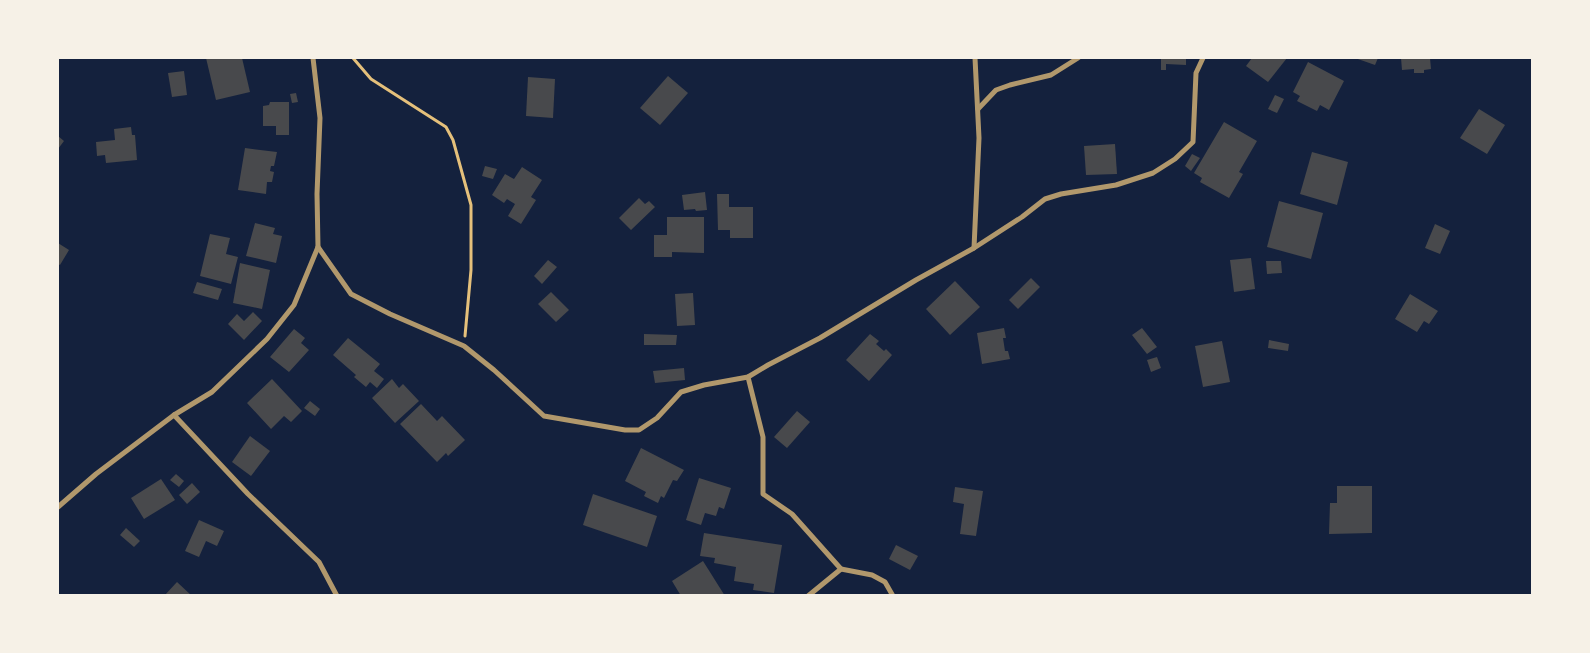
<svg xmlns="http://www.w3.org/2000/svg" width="1590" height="653" viewBox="0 0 1590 653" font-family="'Alegreya Sans',sans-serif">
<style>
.building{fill:#48494c}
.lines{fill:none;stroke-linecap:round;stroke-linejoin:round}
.path{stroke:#e5c07b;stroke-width:3}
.minor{stroke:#b1986c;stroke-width:5}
</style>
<rect width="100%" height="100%" fill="#14213d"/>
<g class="building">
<path d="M206,58H242L250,92L216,100Z"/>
<path d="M1161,58H1186V65L1166,64V70H1161Z"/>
<path d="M1252,58H1287L1268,82L1246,66Z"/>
<path d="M1355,58H1378L1375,65Z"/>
<path d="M1401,58H1430L1431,69L1424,70V73H1414V69L1402,70Z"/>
<path d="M1308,62L1344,81L1329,110L1320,105L1317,111L1297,101L1300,96L1293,92Z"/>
<path d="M184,71L187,95L172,97L168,73Z"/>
<path d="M668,76L688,93L660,125L640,108Z"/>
<path d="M528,77L555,79L553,118L526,116Z"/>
<path d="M296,93L298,102L292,103L290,94Z"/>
<path d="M1275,95L1284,99L1277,113L1268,109Z"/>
<path d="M270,102H289V135H276V126H263V106L269,105Z"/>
<path d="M1479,109L1505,125L1487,154L1460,138Z"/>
<path d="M1224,122L1257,141L1239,172L1243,174L1229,198L1200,182L1202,178L1194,173Z"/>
<path d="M131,127L132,135H135L137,160L106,163L105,155L97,156L96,142L115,140L114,129Z"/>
<path d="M58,136L64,141L58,149Z"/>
<path d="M1115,144L1117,174L1086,175L1084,146Z"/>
<path d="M245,148L277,152L274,166H271L270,171L274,172L272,182H267L266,194L238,190Z"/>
<path d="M1312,152L1348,162L1337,205L1300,194Z"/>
<path d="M1192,154L1200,158L1191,171L1185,166Z"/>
<path d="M485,166L497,169L493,179L482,176Z"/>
<path d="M522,167L542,180L531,197L536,200L521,224L508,216L515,204L507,199L504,203L492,195L505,174L514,179Z"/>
<path d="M705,192L707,210L696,211L695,209L684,210L682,195Z"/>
<path d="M717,194H729V207H753V238H730V230H718Z"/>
<path d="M639,198L645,204L649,201L655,207L631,230L619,218Z"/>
<path d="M1279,201L1323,213L1311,259L1267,247Z"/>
<path d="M667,217H704V253L672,252V257H654V235H667Z"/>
<path d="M255,223L275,228L273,234L282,236L276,263L246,256Z"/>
<path d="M1435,224L1450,231L1440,254L1425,248Z"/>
<path d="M210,234L230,238L226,254L238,257L231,284L200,276Z"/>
<path d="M58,243L69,250L60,265L58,264Z"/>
<path d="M1251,258L1255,289L1234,292L1230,260Z"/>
<path d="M548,260L557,267L542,284L534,276Z"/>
<path d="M1266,261H1281L1282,273L1267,274Z"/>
<path d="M240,263L270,270L262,309L233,303Z"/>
<path d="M1031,278L1040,287L1018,309L1009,300Z"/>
<path d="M955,281L980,307L950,335L926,309Z"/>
<path d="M197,282L222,289L218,300L193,293Z"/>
<path d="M551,292L569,310L556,322L538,304Z"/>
<path d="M693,293L695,325L677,326L675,294Z"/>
<path d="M1410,294L1438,311L1429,324L1424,321L1417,332L1395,319Z"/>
<path d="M253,312L262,321L244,340L228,324L237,314L244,321Z"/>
<path d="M1004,328L1006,338H1003L1005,351H1008L1010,359L982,364L977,333Z"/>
<path d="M1142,328L1157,347L1147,354L1132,335Z"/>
<path d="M294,329L305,338L301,343L309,350L289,372L270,357Z"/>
<path d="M644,334L677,335L676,345H644Z"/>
<path d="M870,334L879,341L876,344L884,351L886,349L892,355L869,381L846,360Z"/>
<path d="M348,338L380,364L374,371L384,379L377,388L370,382L366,387L354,377L356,375L333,355Z"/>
<path d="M1269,340L1289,344L1288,351L1268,348Z"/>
<path d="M1222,341L1230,382L1203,387L1195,346Z"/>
<path d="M1157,357L1161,368L1151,372L1147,360Z"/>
<path d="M684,368L685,380L655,383L653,371Z"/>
<path d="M272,379L302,411L291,422L284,416L271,429L247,403Z"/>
<path d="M392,379L399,388L403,384L419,401L395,423L372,398Z"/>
<path d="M310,401L320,409L315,416L304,408Z"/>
<path d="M421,404L437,421L442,416L465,440L448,456L446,453L437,462L400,424Z"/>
<path d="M797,411L810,422L787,448L774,437Z"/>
<path d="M250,436L270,451L251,476L232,462Z"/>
<path d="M641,448L684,470L677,481L673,480L664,498L661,496L658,503L644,496L646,492L625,481Z"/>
<path d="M176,474L184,481L179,487L170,480Z"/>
<path d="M699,478L731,488L724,509L719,507L716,516L705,513L701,525L686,520Z"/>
<path d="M161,479L175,500L144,519L131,498Z"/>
<path d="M192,483L200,492L187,504L179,495Z"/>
<path d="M1337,486H1372V533L1329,534L1330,503H1337Z"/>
<path d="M955,487L983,491L976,536L960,534L964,504L953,502Z"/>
<path d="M593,494L657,516L647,547L583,525Z"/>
<path d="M199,520L224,531L217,546L206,541L199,557L185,551Z"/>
<path d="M126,528L140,541L134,547L120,535Z"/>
<path d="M704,533L782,545L774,593L753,590L754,584L734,581L736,567L714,563L715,558L700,556Z"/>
<path d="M896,545L918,556L910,570L889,559Z"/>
<path d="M703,561L725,596H681L672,581Z"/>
<path d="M177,582L192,596H164Z"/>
</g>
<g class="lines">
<path class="path" d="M353,58L371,79L446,127L453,140L471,205V270L465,336"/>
<g class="minor">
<path d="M978,109L996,90L1010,85L1051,75L1078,58"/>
<path d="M318,247L351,294L390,314L464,346L494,370L544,416L625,430H639L657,418L681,392L704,385L748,377L768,365L820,338L916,280L974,248L1022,217L1045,199L1061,194L1116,185L1153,173L1175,159L1193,142L1196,73L1203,58"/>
<path d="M974,248L979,138L975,58"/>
<path d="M748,377L763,437V494L792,514L841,569L808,596"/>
<path d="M174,415L248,494L319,562L337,596"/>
<path d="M58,507L96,474L174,415L212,392L267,339L294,305L318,247L317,194L320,118L313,58"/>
<path d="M841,569L872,575L885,582L893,596"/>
</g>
</g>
<rect width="1590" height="653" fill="none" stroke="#f6f1e7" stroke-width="118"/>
</svg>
